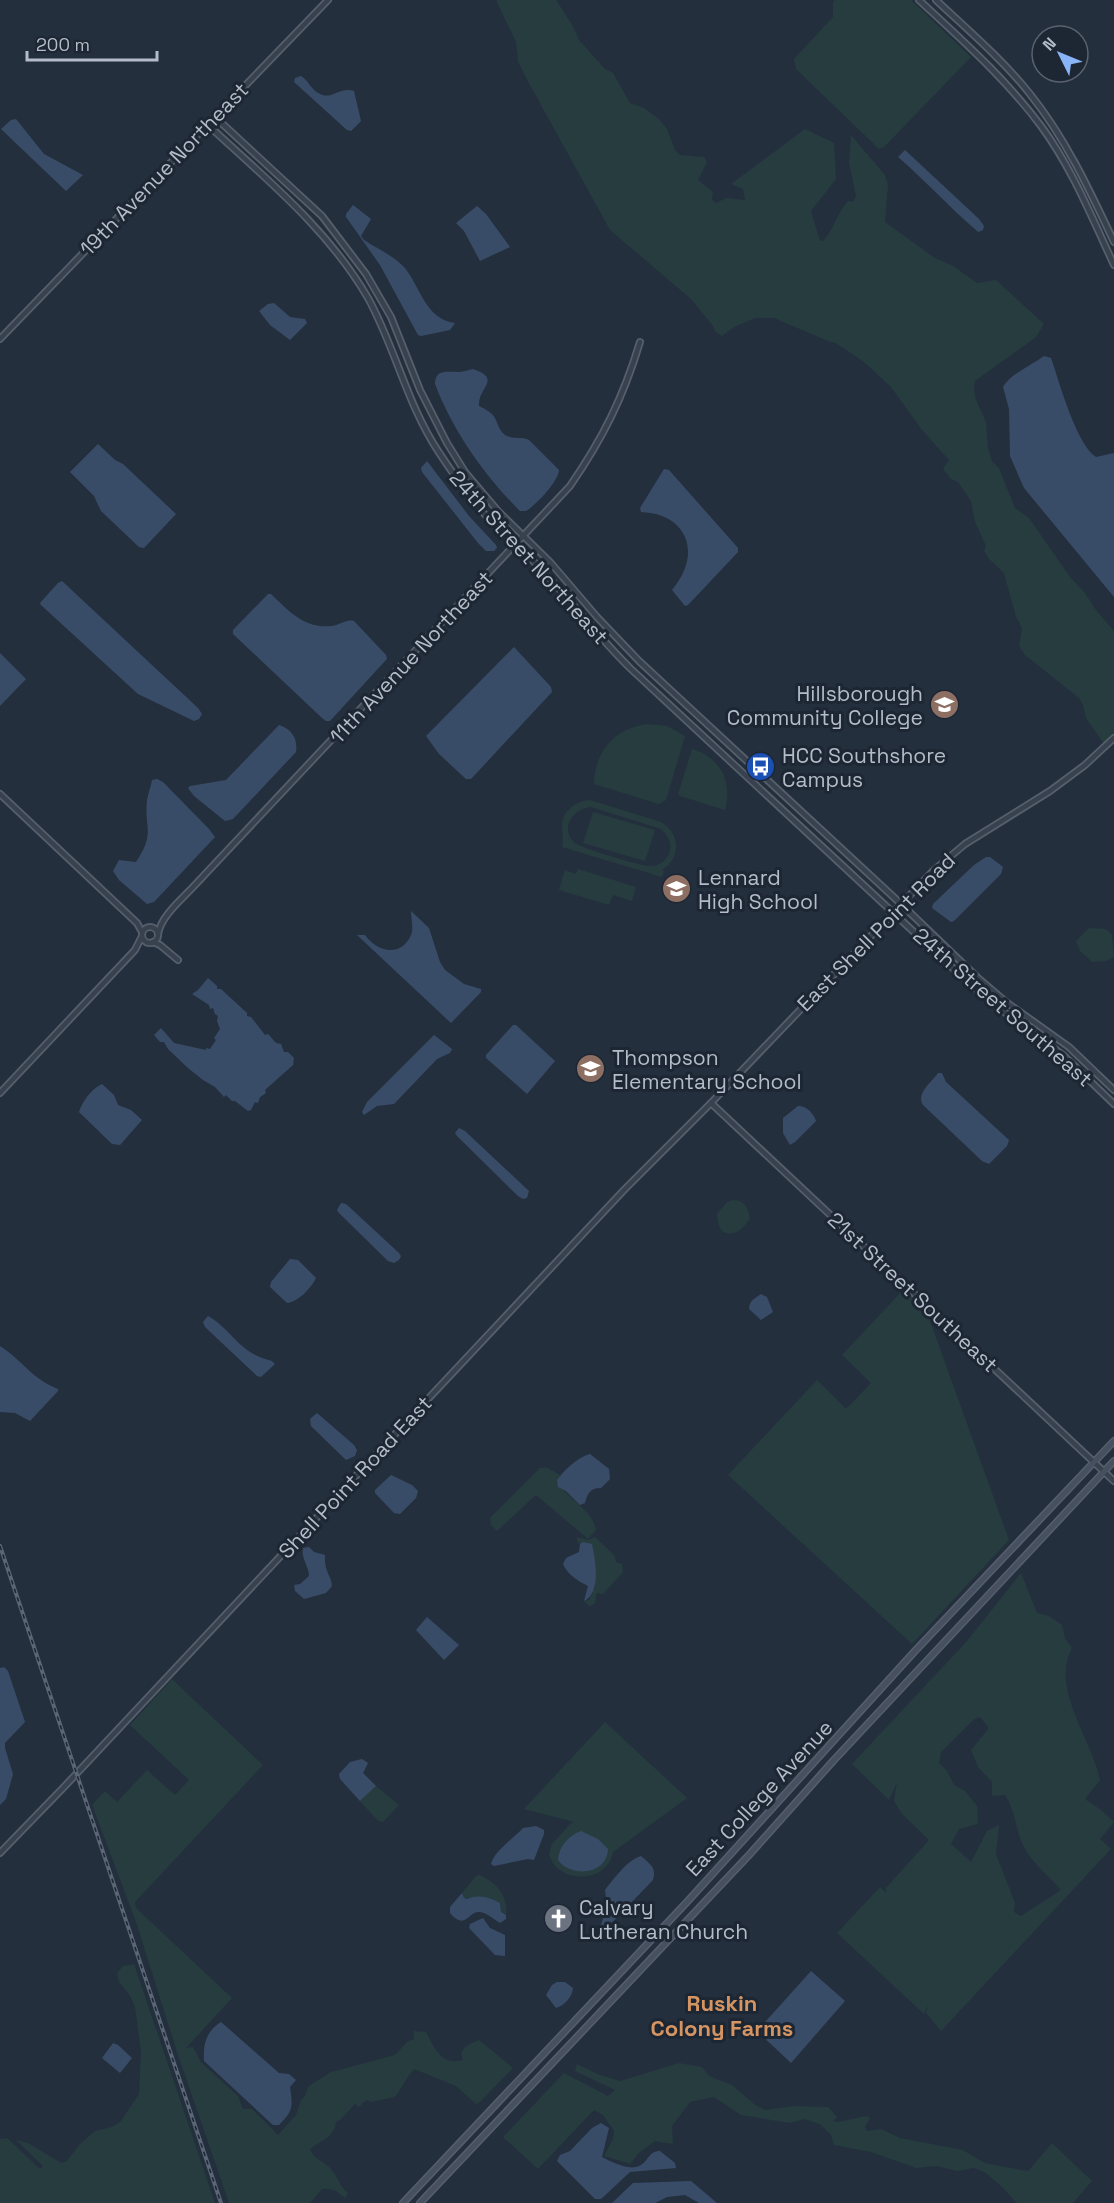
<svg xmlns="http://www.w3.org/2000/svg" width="1114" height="2203" viewBox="0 0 1114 2203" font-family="'Space Grotesk',sans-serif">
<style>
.green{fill:#263c3f;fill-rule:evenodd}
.water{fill:#394c67}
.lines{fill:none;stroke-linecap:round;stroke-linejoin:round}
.tertiary-casing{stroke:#565f6c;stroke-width:8}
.secondary-casing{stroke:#565f6c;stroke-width:8}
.tertiary{stroke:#38414e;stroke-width:4.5}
.secondary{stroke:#465061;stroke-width:5}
.rail-casing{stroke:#5a6575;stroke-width:4}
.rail{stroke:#1d2633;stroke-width:1.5;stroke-dasharray:4.5;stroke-linecap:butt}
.labels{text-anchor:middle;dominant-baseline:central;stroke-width:6;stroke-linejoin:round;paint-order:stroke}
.street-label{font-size:21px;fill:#b4bcc9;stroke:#1d2633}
.poi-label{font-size:21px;fill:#b4bcc9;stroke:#1d2633;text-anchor:start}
.neighbourhood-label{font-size:22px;font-weight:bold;fill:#d59563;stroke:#1d2633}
</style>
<rect width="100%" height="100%" fill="#242f3e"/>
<g class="green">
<path d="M496,0H556L573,26L579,40L605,69L613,73L630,103L644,108L659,119L667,129L675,150L680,155L704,157L707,162L698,180L713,192L712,199L715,203L727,198L745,200L743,189L731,184L805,129L834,143L836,179L811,211L820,241H823C834,229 837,213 848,201L853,202L856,196L849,163L851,135L885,175L888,185L885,222L935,258L953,266L977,283L996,280L1044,324L1036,337L975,381L974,390L976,400L986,422L988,448L992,461L999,468L1015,508L1029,518L1070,577L1085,593L1096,610L1114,631V734L1104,744L1086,718L1083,705L1079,698L1025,655L1019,646L1022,628L1016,617L1004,573L989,559L984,551L986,546L975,522L971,501L958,482L951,479L943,469L949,460L922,430L891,387L864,362L836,343L828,341L774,318H755L734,327L722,336L715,331L713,326L691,299L610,230L525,76L518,61L516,42Z"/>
<path d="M835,0H911L971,57L884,147L879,149L796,69L794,59L833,17V2Z"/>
<path d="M647,724L667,726L685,736L666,800L659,804L594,784C595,751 614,729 647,724Z"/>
<path d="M692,749C720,757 733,782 725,810L680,796L678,794Z"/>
<path d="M590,800L661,822C681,834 681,858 662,870L664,871L662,877L562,847C564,840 562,836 562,828C561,812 575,801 590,800ZM591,807L661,829C668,835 673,844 669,854C666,861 659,866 651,866C642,867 582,848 575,843C559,829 573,808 591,807Z"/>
<path d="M593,812L655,830L645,861L583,843Z"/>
<path d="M578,869L636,887L632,901L613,895L609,905L559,890L565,870L576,874Z"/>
<path d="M1089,928L1106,929L1112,935L1114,957L1106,961L1092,962L1080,951L1076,941Z"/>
<path d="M733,1200C744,1200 748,1207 750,1218C740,1237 717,1242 717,1214L727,1202Z"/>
<path d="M905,1288L925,1307L1009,1540L912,1644L728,1475L817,1380L846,1409L871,1383L842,1355Z"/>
<path d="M540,1468H548L560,1475L557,1480C566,1499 592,1508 596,1530L588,1539L536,1495L497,1531L491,1525L490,1518Z"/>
<path d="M577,1537L588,1540L595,1537L615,1556L616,1562L622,1564L623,1572L603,1594L597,1593C594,1599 599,1604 589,1606L584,1601L589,1600L595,1587L594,1577L583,1542L580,1544L577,1541Z"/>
<path d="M1021,1573L1037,1613L1049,1616L1062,1625L1065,1638L1072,1648C1050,1688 1092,1739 1100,1780L1085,1799L1101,1810L1114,1822L1100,1839L1111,1849L941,2031L926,2013L928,2005L924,2014L837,1933L880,1887L886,1893V1888L929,1840L902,1814L894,1801L897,1782L889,1800L852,1764L967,1641ZM980,1717L989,1728L971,1750L978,1767L992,1782V1796L1005,1795C1014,1809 1015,1823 1020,1838C1027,1859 1047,1874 1061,1890L1021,1916L1014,1912L1015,1903L996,1854L999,1825L987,1831L971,1862L951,1844L959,1829L978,1824L977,1806L965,1791L954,1785L947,1771L939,1763L941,1752L973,1720Z"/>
<path d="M172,1679L263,1765L135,1902L136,1908L232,1998L186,2048L193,2047L201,2062L238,2096L243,2109H252L278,2135L296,2115L301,2100L305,2096L308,2087L312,2084L331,2072L395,2055L408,2041L414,2039V2031L426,2032C435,2048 440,2066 463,2060L461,2054C464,2045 470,2044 479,2040L513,2068L479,2103L476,2104L456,2086L414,2069C406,2078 402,2088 395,2097L371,2102L366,2100L359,2107L355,2104L340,2120L336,2122C334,2138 321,2140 310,2149C314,2160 324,2161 331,2169C338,2177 339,2186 348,2193L345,2198C337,2191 332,2188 322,2189L310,2203H229L178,2055L136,1922L92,1805L105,1791L117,1802L147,1770L175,1795L189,1780L130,1725Z"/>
<path d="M605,1722L687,1798L613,1852C608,1884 557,1885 549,1854L552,1844L570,1824L574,1822L524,1809Z"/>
<path d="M376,1786L399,1805L383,1822L378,1821L360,1801Z"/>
<path d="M479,1875C496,1881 509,1897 506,1915L501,1912L500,1903C484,1895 479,1900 464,1898L462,1893L476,1876Z"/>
<path d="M134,1964L215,2203H0V2139L7,2138L40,2169L43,2166L16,2140L28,2143L61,2163L67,2161L79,2145L95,2131L112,2127L121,2121L139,2094L141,2052L135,2007L129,1994L119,1982L117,1973L123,1966Z"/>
<path d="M679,2063L702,2067L709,2076L732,2085L754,2104L765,2110L794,2106L828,2107L837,2117L833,2121L838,2122L867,2116L870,2118L865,2127L867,2131L881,2129L900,2138L963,2150L983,2162L994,2165L1028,2171L1052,2143L1092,2181L1073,2203H1017L1001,2186L986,2173L974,2168L957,2171L937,2166L916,2168L871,2152L834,2145L831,2135L820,2124L804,2119L790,2123L741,2115L714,2097L690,2102L672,2126L673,2144L655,2141L640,2152L630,2164L604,2156L613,2139L614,2131L603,2115L594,2110L538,2169L503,2137L564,2073L608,2096L615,2090L575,2071L577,2064L600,2075L620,2081Z"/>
</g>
<g class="water">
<path d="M301,76C309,81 311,90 320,94C333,100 339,86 354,91L361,121L351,131L347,130L294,82L295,78Z"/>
<path d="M16,119L44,154L83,175L66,191L1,129L11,120Z"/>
<path d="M905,150L979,219L984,226L983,230L978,232L976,230C949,207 925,180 898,157Z"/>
<path d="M353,205L371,219L361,236L364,240C376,248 392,255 403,266C420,284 424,319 455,323L450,330L421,336L418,335L380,265L346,217V214Z"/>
<path d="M477,206L486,214L510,247L480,261L464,231L456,223Z"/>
<path d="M274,303L290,317L305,319L307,323L290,340L270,325L259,311L268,304Z"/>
<path d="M1044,356L1051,358C1059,381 1076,444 1096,457L1114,453V597L1024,488L1010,456L1009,409L1003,387C1011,373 1031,366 1044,356Z"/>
<path d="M473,369C503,379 477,388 479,406C483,408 489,411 492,414C498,420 497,429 505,435C513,440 521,436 529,440L559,470C558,482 536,505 526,511H520L515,506C482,472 452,429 435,384C435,369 447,372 458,372C463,372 468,370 473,369Z"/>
<path d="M98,444L115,460L123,464L176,514L144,548L139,547L101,511L94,496L70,472Z"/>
<path d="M427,461L469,516L496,545L497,548L494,551H486L478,543L422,472L421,468Z"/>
<path d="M664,469L669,470L738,548V552L688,605L685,606L672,590C702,555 689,514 641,512L640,508Z"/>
<path d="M62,581L198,708L202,714L199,719L194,721L138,694L41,605L40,603L58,583Z"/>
<path d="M268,594H271C289,611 304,629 332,626C340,625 346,619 354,621L386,655L387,659L385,661L330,721H326L322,718L233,634V630Z"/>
<path d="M514,647L551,687L552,692L471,779H466L439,754L426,736Z"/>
<path d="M0,653L26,679L0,706Z"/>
<path d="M279,725C292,729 298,739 296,752L233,819L225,821L194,796L188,788L190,786L226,780Z"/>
<path d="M157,779L163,782L209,829L215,837L154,902L147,904L119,880L113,871L119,860L136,862C156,832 144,830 147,800C148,793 151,787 152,780Z"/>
<path d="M986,857H990L1003,867L1001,874L954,921L951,922L932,908L933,904L974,865Z"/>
<path d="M411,911L429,928L440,962L445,970L464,984L481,989V992L451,1023L357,935H365C377,952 401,958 411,935C414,928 411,919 411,911Z"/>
<path d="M208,978L217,986V989H221L247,1013V1016L251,1017L265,1035L268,1034L276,1043L281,1044L284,1052H288L294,1058L293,1065L265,1090L266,1093L260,1097L258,1103L255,1102L251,1110L248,1111L235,1101H232L226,1095L224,1097L215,1087L203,1080L188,1068L168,1049L164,1042H160L154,1035L161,1028L174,1043L206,1050V1048L210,1049L216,1040L214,1038L220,1029L217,1021L218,1016L215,1014L213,1008L210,1009L209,1005L192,994L198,990Z"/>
<path d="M513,1025H516L555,1061L527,1094L486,1058V1055Z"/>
<path d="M434,1035L452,1049L450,1053L437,1059L394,1104L377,1106L364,1115L362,1112L367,1102Z"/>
<path d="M938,1073H942L946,1082L1009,1140L1007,1146L989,1164L982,1161L923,1105C916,1093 931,1083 938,1073Z"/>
<path d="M102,1084L114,1095L118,1105L131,1110L142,1120L120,1145L112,1144L79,1112C82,1102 92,1088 102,1084Z"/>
<path d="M798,1106C806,1105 814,1114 816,1121L795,1142L790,1145L783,1133V1118Z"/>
<path d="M459,1128L465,1131L529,1191L527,1198L523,1199L518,1196L457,1136L455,1133Z"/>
<path d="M341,1203L346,1204L399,1253L401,1256L399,1260L394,1263L388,1261L339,1213L337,1210Z"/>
<path d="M290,1259L298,1260L316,1278C311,1288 298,1302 287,1303L270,1287L271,1282Z"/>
<path d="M761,1294L767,1297L773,1312L761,1320L749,1309C749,1301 755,1298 761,1294Z"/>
<path d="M208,1316C234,1331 238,1353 272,1361L275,1364L261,1377L257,1376L205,1327L203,1322Z"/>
<path d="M0,1346C22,1360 32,1379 58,1389V1391L30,1421L15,1413L0,1412Z"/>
<path d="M317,1413L354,1445L357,1450L355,1456L346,1460L311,1426L310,1419Z"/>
<path d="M590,1454L609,1469L610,1479L601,1488C591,1487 587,1494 585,1503L580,1505L566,1491L558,1487L557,1480C564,1470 578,1457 590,1454Z"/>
<path d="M391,1475L412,1485L418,1491L416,1498L400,1514L394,1513L375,1493V1490Z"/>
<path d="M583,1542L592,1544C595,1559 602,1593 584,1601L588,1586C578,1581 568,1575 563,1564L566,1558L579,1552L580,1544Z"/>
<path d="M309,1547L314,1552L325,1555C324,1572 331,1574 332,1586L326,1593L304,1599L295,1591L294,1585L300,1584L309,1576C309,1566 301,1559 303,1548Z"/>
<path d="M427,1617L459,1645L444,1660L416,1630Z"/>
<path d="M4,1667L8,1671L25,1722L5,1743V1748L13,1774L6,1799L0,1805V1668Z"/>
<path d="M362,1759L368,1763L363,1773L376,1786L360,1801L340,1779L339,1774L350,1762Z"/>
<path d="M536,1826L544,1830V1834L534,1860L528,1859L494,1866L491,1864C494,1851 513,1839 523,1828Z"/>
<path d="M581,1831L598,1839L608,1849C607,1875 571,1878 558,1860C559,1846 568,1836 581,1831Z"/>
<path d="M641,1856C650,1864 657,1868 653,1880L602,1933L601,1925L607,1905L605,1890C614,1879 627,1860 641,1856Z"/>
<path d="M462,1893L464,1898L467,1899C479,1894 489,1897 500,1903L501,1912L506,1915V1919L500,1923C495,1920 489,1915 484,1913C467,1907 468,1933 450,1913V1907Z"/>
<path d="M483,1918L490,1928L505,1935V1956L495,1955L469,1928L470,1924Z"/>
<path d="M811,1971L845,2001L791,2063L757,2031Z"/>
<path d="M557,1982H565L573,1988C572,1997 565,2005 556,2008L546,1995L552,1985Z"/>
<path d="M221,2022L279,2073L289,2074L296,2080L290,2087C293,2107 293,2111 279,2125H273L204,2061C203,2045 206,2031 221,2022Z"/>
<path d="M113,2043L118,2045L132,2058L120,2073L102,2058Z"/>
<path d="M601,2123L609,2128L602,2157C612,2162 630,2172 641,2165C649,2160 649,2151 660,2151L675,2163L676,2168L630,2172L601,2199H595L557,2161L560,2155L570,2151L592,2128Z"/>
<path d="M691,2181L717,2203H699L685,2195L667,2197L655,2203H612L633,2183Z"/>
</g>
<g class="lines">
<defs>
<g id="tertiary">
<path d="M919,0C962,40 1006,79 1041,126C1072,168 1092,218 1114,265"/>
<path d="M936,0C968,30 1003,60 1030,94C1066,139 1090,191 1114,242"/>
<path d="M215,117L322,216L366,274L391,317L420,390L447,443L465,472L498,511L550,562L597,617L639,661L900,903L978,978L1006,1002L1069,1047L1114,1090"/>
<path d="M208,125C266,179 328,229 368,298C395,347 407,404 438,451C453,474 469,496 487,517C505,536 525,552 543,571C573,603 599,638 631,669L971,985L1000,1009L1063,1055L1114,1104"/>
<path d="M0,339L328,0"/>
<path d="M0,794L137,923L142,932"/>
<circle cx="150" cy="935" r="8"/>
<path d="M158,934C161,916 182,899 194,886L570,486C603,438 623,398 640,342"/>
<path d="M153,942L160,945L178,960"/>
<path d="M0,1093L135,950L142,936"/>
<path d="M711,1103L1114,1481"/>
<path d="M0,1853L64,1787L624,1190L711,1103L933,871L965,844L1050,791L1085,765L1114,738"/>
</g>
<g id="secondary">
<path d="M403,2203L687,1902L915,1651L1114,1441"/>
<path d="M420,2203L750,1854L834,1760L1114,1461"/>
</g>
</defs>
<use href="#tertiary" class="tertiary-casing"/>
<use href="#secondary" class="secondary-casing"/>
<use href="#tertiary" class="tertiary"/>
<use href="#secondary" class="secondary"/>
<defs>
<path id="rail" d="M0,1546L221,2203"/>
</defs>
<use href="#rail" class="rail-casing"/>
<use href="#rail" class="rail"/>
</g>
<defs>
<symbol id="university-disc" viewBox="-11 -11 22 22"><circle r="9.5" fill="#8d6e63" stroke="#1d2633"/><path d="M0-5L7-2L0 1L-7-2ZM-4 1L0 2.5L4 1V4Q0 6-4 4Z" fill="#fff"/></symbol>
<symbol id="bus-disc" viewBox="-11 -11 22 22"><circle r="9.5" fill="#1a4fb4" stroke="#1d2633"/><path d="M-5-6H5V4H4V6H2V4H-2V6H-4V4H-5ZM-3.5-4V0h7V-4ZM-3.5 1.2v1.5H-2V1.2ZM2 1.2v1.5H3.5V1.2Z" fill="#fff"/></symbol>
<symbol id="school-disc" viewBox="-11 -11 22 22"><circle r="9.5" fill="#8d6e63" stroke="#1d2633"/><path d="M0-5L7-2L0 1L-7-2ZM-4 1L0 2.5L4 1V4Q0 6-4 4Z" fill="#fff"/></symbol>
<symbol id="church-disc" viewBox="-11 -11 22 22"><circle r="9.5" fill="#6b7280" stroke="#1d2633"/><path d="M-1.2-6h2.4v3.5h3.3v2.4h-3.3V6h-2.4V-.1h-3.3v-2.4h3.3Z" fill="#fff"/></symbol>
</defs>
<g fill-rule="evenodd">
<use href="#university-disc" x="928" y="688" width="33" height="33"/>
<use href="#bus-disc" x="744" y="750" width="33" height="33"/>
<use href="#school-disc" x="660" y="872" width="33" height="33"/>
<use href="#school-disc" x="574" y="1052" width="33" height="33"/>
<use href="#church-disc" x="542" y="1902" width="33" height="33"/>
</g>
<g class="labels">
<g class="street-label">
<text transform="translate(164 169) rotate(-46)">19th Avenue Northeast</text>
<text transform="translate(529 557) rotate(48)">24th Street Northeast</text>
<text transform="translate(411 657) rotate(-47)">11th Avenue Northeast</text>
<text transform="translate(876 932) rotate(-45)">East Shell Point Road</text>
<text transform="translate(1003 1007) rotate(41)">24th Street Southeast</text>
<text transform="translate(913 1292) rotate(43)">21st Street Southeast</text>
<text transform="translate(355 1477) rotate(-47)">Shell Point Road East</text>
<text transform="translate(759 1798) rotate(-47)">East College Avenue</text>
</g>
<g class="poi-label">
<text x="923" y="693" text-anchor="end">Hillsborough<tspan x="923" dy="24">Community College</tspan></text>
<text x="782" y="755">HCC Southshore<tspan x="782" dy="24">Campus</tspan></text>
<text x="698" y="877">Lennard<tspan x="698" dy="24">High School</tspan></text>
<text x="612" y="1057">Thompson<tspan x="612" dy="24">Elementary School</tspan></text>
<text x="579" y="1907">Calvary<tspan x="579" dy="24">Lutheran Church</tspan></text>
</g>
<g class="neighbourhood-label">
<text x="722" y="2003">Ruskin<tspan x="722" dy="25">Colony Farms</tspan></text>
</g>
</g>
<g transform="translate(1060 54) rotate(313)"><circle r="28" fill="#1d2633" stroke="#59626f" stroke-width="1.5"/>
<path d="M0-4.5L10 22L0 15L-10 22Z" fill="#8ab4f8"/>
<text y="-9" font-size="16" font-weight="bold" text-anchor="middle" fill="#b4bcc9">N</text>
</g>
<path d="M27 51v9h130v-9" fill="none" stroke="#b4bcc9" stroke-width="3"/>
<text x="36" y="51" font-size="18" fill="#b4bcc9" stroke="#1d2633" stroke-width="4.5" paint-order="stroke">200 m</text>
</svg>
